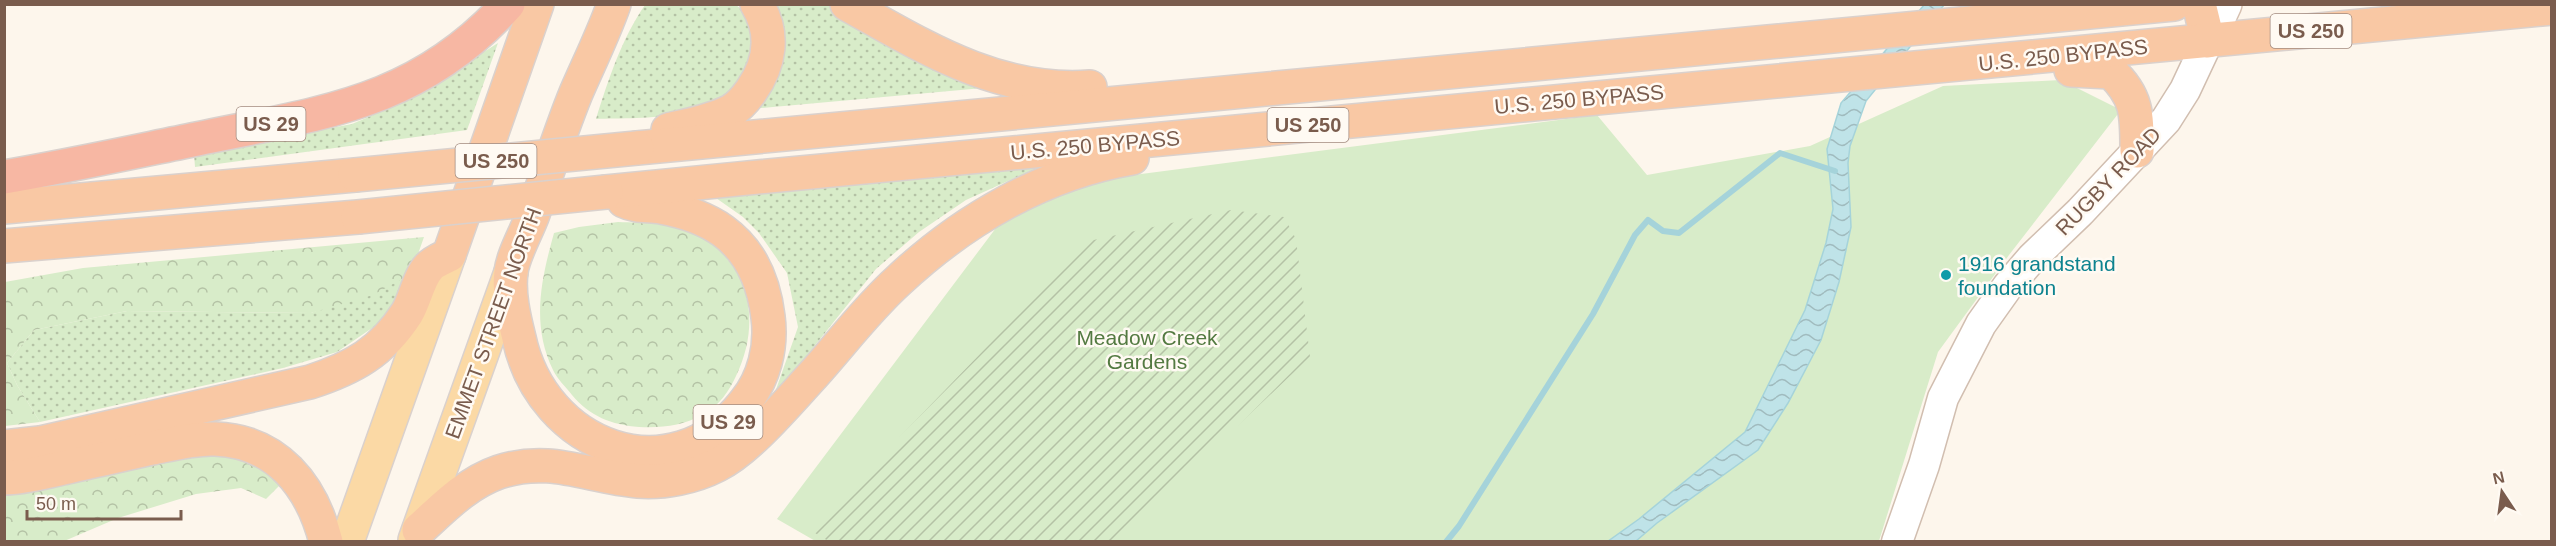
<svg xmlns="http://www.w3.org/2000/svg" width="2556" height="546" viewBox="0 0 2556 546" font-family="Helvetica,sans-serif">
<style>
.grass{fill:url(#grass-dots)}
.forest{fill:url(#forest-crowns)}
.park{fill:#d8ecc9}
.garden{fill:url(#garden-furrows)}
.water{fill:url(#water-waves);stroke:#a5d3da;stroke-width:1.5}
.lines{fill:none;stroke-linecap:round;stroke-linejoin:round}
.stream{stroke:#a5d3da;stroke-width:6}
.tertiary-casing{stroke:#d1beb0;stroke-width:33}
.secondary-casing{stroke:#d6c0b0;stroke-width:36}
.primary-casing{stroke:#dad1cd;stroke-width:36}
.trunk-casing{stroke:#dad1cd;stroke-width:36}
.motorway-casing{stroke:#dad1cd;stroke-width:36}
.tertiary{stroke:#fff;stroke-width:30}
.secondary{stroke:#fff;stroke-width:33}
.primary{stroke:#fbd9a5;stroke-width:33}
.trunk{stroke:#f9c8a4;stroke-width:33}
.motorway{stroke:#f7b7a3;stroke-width:33}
.trunk-bridge-casing{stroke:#dad1cd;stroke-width:36;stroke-linecap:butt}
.trunk-bridge{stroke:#f9c8a4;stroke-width:33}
.culture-dot{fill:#0f9aa8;stroke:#fffaf3;stroke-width:2}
.labels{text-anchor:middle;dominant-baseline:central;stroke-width:5;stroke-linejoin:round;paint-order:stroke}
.shield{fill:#fffaf3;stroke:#a28b7f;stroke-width:1.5}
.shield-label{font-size:20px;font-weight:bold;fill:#7a5c4d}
.street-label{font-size:21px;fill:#7a5c4d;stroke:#fffaf3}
.culture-label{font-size:21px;fill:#0d838f;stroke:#fffaf3;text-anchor:start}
.park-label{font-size:21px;fill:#537a41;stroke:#fffaf3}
</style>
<defs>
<pattern id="grass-dots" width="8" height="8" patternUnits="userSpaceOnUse" patternTransform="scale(1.5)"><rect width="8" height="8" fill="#d8ecc9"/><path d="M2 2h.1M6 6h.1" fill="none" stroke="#b4c2a5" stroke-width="1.8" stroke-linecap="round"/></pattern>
<pattern id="forest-crowns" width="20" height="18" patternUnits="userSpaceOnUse" patternTransform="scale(1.5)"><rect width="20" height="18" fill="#d8ecc9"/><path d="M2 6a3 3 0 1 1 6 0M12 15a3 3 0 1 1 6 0" fill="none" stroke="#b4c2a5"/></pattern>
<pattern id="garden-furrows" width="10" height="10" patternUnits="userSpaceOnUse" patternTransform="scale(1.5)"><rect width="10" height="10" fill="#d8ecc9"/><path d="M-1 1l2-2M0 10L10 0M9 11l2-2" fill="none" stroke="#b4c2a5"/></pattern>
<pattern id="water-waves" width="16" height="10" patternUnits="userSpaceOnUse" patternTransform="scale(1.5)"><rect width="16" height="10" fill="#bfe3e8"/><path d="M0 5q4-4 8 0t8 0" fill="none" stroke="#a0bbbe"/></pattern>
</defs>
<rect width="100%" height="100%" fill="#fdf6ec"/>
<g class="grass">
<path d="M645,5H736C752,17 754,31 754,50C754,59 752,63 748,71C720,123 646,117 596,119C609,78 621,40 645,5Z"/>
<path d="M773,5H828L983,88L751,109Z"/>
<path d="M498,43L467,130L195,167L194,154L352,124L406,101Z"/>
<path d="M1039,167L966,200L919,232L876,269L773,398L798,327L787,273L759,233L743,217L716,198Z"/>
<path d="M411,274L403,295L378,324L337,352L283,368L40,422L17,385L7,363L34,330L127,311L311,313Z"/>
</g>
<g class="forest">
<path d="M618,222C644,223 671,222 694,233C751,262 762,322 736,376C730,390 718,407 704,414C682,426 663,428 639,427C612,425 589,416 572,395C566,387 557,379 553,370C531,324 541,280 554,233L579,227Z"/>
<path d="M424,237L411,274L373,295L311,313L127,311L34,330L7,363L17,385L40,422L5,426V282L83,268Z"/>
<path d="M244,452L282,483L266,499L241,488L196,494L118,518L62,542L5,541L4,489L179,453Z"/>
</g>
<path class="park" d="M2061,80L2121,110L2009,255L1938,352L1879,541L817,542L777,519L1005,216L1072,183L1597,115L1647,175L1810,146L1943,86Z"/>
<path class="garden" d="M1231,210L1284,217L1296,239L1310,357L1116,541L830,542L810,530L1089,241Z"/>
<path class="water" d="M1924,5H1944L1866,101L1850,146L1848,163L1851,227L1839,282L1821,340L1788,403L1758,450L1657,523L1636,541L1607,542L1639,519L1745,432L1805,310L1826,243L1833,209L1827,149L1841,103Z"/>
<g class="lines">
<path class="stream" d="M1446,542L1459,526L1593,314L1635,235L1648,220L1663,231L1679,233L1780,153L1835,171"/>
<defs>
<path id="tertiary" d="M1897,542L1924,465L1943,398L1981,324L2008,286L2032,258L2080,212L2166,120L2185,90L2208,41"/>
<path id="secondary" d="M2208,41L2225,4"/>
<g id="primary">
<path d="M415,540L511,272"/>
<path d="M347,542L449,255"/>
</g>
<g id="trunk">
<path d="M614,4C603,35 589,63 576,93C560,132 547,174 533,214C527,231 513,255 511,272C508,293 514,318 519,338C542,447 671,498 745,402C764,379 772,347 768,317C764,283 752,252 723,231C705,218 683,211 661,207C648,205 636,207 624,201"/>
<path d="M847,4C924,47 998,94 1090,87"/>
<path d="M2199,4L2208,41"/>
<path d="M2071,70L2111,72C2138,97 2137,116 2137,151"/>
<path d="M668,130C689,125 712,121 731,111C738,107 746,98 751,91C770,64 775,34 757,4"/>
<path d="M637,148L2174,4"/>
<path d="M606,192C1254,127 1903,73 2552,8"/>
<path d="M4,207L355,175"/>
<path d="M4,246L358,217"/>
<path d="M4,447L40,443L310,382C353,368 382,352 407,313C415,300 419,277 429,267C433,262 443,258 449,255L537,4"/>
<path d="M4,478C24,478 44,472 63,468C92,461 122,455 152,448C172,444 195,438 215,439C277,441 312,486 326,542"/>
<path d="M419,530C443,508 467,483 499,472C551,455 588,477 638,481C664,483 694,477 717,465C749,449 788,402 813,375C841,344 867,309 898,281C963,220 1044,173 1132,158"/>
</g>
<path id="motorway" d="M4,177C69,166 133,152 197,139C321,113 418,104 508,4"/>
</defs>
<use href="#tertiary" class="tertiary-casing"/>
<use href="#secondary" class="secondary-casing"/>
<use href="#primary" class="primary-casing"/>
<use href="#trunk" class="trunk-casing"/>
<use href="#motorway" class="motorway-casing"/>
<use href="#tertiary" class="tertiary"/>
<use href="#secondary" class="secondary"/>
<use href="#primary" class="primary"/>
<use href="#trunk" class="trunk"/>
<use href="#motorway" class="motorway"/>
<defs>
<g id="trunk-bridge">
<path d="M355,175L637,148"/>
<path d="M358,217L606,192"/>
</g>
</defs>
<use href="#trunk-bridge" class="trunk-bridge-casing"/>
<use href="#trunk-bridge" class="trunk-bridge"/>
</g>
<circle class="culture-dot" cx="1946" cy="275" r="6"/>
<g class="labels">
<g class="shield">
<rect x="2270.5" y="14" width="81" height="34" rx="4.5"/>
<rect x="236.5" y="107" width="69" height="34" rx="4.5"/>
<rect x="1267.5" y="108" width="81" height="34" rx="4.5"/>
<rect x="455.5" y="144" width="81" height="34" rx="4.5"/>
<rect x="693.5" y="405" width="69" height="34" rx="4.5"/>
</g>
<g class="shield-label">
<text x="2311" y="31">US 250</text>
<text x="271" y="124">US 29</text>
<text x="1308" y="125">US 250</text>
<text x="496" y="161">US 250</text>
<text x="728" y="422">US 29</text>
</g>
<g class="street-label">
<text transform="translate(2063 55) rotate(-6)">U.S. 250 BYPASS</text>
<text transform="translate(1579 99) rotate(-5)">U.S. 250 BYPASS</text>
<text transform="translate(1095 145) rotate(-5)">U.S. 250 BYPASS</text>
<text transform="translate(2108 181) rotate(-46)">RUGBY ROAD</text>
<text transform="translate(493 323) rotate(-70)">EMMET STREET NORTH</text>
</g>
<g class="culture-label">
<text x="1958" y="263">1916 grandstand<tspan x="1958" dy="24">foundation</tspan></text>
</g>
<g class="park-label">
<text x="1147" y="337">Meadow Creek<tspan x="1147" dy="24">Gardens</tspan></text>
</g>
</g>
<rect width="2556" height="546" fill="none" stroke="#7a5c4d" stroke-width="12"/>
<g transform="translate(2502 492) rotate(347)" stroke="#fffaf3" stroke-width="4.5" paint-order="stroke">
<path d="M0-4.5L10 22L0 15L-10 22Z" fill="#7a5c4d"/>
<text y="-9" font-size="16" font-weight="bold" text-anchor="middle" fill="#7a5c4d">N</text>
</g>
<path d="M27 510v9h154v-9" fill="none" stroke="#7a5c4d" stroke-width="3"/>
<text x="36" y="510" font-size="18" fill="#7a5c4d" stroke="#fffaf3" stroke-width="4.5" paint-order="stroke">50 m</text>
</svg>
